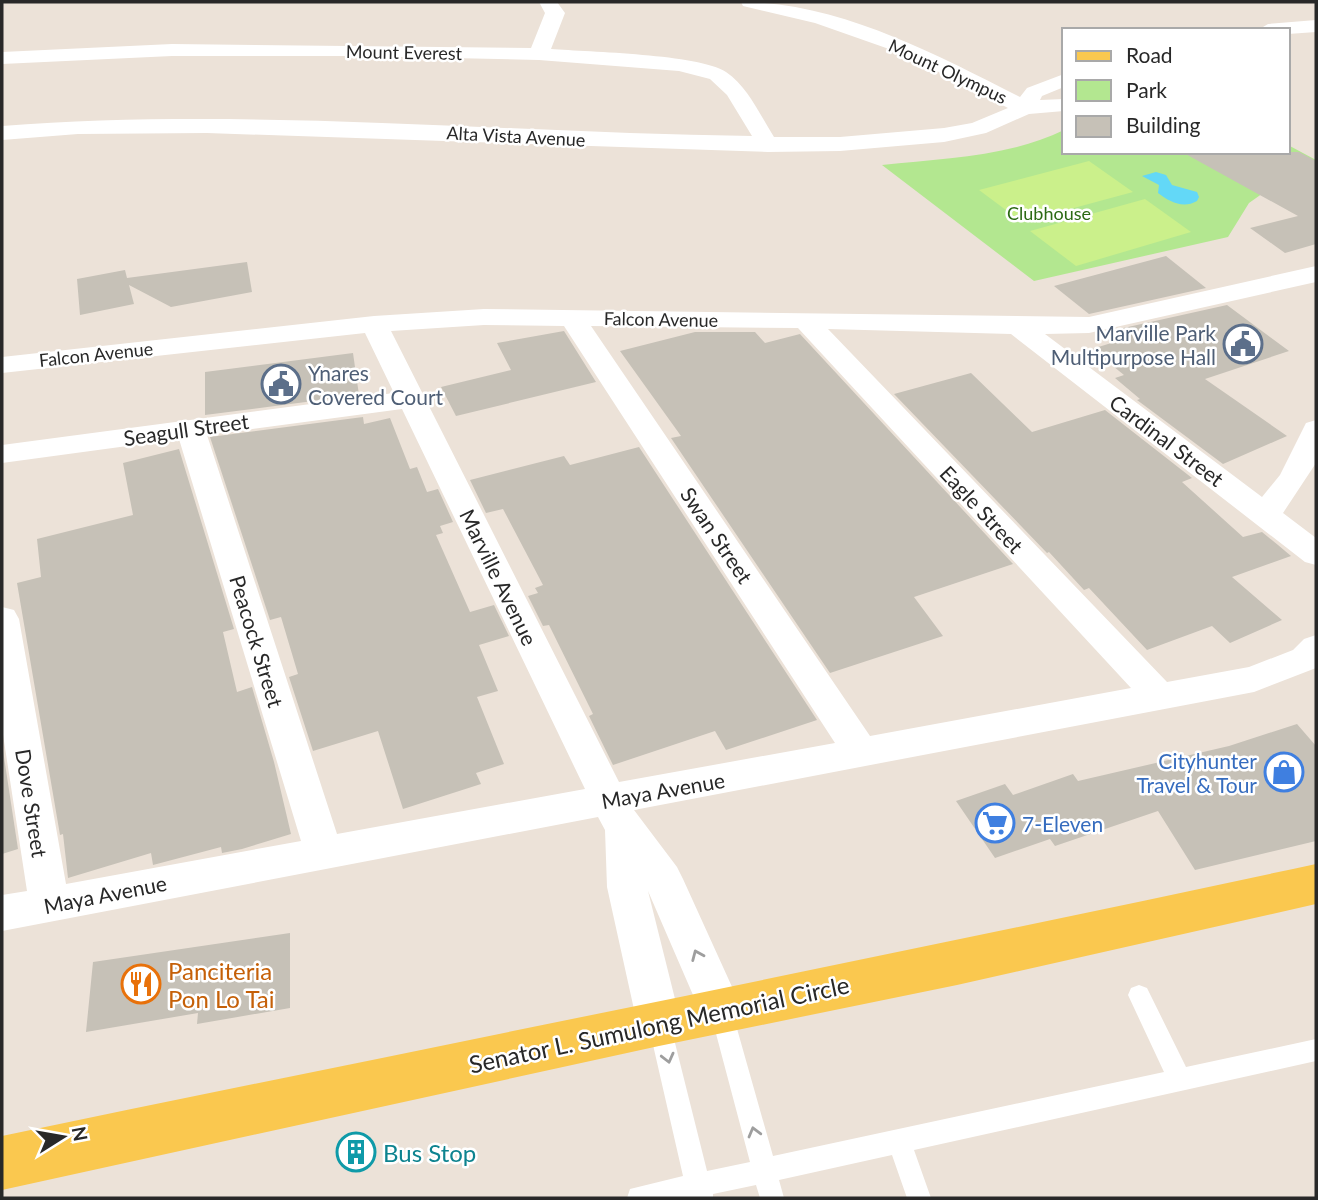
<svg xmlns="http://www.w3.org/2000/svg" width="1318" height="1200" viewBox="0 0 1318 1200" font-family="Lato,sans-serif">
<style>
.green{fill:#b3e790}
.pitch{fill:#cbf08b}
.water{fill:#63d8f7}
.building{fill:#c6c1b7}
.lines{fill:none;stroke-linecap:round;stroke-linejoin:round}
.service{fill:#fff;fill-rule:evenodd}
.minor{fill:#fff;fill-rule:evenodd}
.primary{fill:#fac84f;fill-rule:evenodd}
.oneway{stroke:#9e9e9e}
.labels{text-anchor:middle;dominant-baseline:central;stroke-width:5;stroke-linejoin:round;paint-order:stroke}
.far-street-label{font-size:18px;fill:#282828;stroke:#fff}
.far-park-label{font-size:18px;fill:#2b6914;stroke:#fff}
.service-label{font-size:21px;fill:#4e5e75;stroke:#fff;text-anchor:end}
.street-label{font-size:21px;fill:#282828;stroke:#fff}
.shop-label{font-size:21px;fill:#366cbe;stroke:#fff;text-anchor:end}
.near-food-label{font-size:24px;fill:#c56008;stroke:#fff;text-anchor:start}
.near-street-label{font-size:24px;fill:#282828;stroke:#fff}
.near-culture-label{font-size:24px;fill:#0d838f;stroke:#fff;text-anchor:start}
</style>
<rect width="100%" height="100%" fill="#ece2d8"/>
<path class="green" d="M1064,130V152H1288V145L1316,160V168L1283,179L1249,203L1228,237L1034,281L882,165C943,158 1009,157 1064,130Z"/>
<g class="pitch">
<path d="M1089,161L1133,192L1022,222L979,190Z"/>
<path d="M1145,199L1191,232L1076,266L1030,231Z"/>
</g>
<path class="water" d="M1156,172L1166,175L1172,185L1197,192L1199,197L1197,201C1183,209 1170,202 1158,193L1159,185L1142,176Z"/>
<g class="building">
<path d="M1182,152H1299L1316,161V244L1285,253L1250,228L1298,216Z"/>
<path d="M1166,256L1206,288L1089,314L1054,286Z"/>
<path d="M247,262L252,292L171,307L129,285L134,304L80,315L77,279L125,270L127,278Z"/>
<path d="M1227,305L1289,351L1205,379L1287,436L1223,464L1137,400L1140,399L1115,378L1124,375L1092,349L1121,340L1110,331Z"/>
<path d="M564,331L596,382L456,416L441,387L511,370L497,343Z"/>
<path d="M695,332H755L765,343L800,334L1013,564L914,597L943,636L830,673L671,438L681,436L620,351Z"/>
<path d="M353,353L359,395L205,415V372Z"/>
<path d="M971,373L1032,432L1105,410L1192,478L1182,482L1243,537L1262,532L1278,545L1291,556L1232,577L1282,620L1230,643L1212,626L1147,650L1089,588L1084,590L1049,552L1047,553L894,394Z"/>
<path d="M363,417L364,424L390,418L410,469L417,467L427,492L438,489L453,522L440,526L443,533L436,535L470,612L494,605L509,636L479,645L498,691L477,697L504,764L476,773L481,784L403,809L378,731L313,751L289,677L298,674L281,617L270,620L210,437Z"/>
<path d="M639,447L817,720L726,750L715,731L613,765L589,716L593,714L549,625L543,626L528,596L538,593L535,588L543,585L503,509L486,513L470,480L564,456L570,465Z"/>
<path d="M179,449L234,629L223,632L237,692L252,687L274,762L291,834L242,849L222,853L221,847L153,865L151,853L68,878L63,834L60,835L17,583L41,577L37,539L133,515L123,463Z"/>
<path d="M1297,724L1316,746V841L1195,870L1158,811L1055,846L1050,839L995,858L956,801L1005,784L1013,795L1073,774L1078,781L1229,746Z"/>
<path d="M2,744L18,849L2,854Z"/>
<path d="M290,933V1008L197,1024L198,1013L86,1032L93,962Z"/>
</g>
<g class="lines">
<path class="service" d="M1139,985L1147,988L1186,1067L1316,1039V1061L914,1150L931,1198H907L892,1155L779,1180L784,1198H760L756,1185L713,1194V1198H627L630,1189L683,1176L648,1023L651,1016L659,1012L667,1016L670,1023L707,1171L750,1162L710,1011L713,1004L721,1001L729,1004L732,1011L773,1156L1164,1072L1128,995L1131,988Z"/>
<g class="minor">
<path d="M539,2H557L565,13L551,49C589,52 699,54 726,72C748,87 760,115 774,137H840L944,128L972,123L1008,108L906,55L815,23L743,6L741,2C838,2 935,54 1020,97L1027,88L1064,74V87L1042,96L1040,100L1064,99V111L1029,114L986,133L944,142L840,151L768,152L207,133L78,134L2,140V126C251,107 502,133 752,136L727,95L710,79L679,71L539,60L355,56H172L2,64V52L172,44L531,48L545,13Z"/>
<path d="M1316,20V32L1288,34V30H1258L1268,24Z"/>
<path d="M1316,266V282L1089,333L1045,334L1262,497L1280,475L1306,423L1316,420V463L1283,513L1316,538V565L1305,562L1011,334L828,329L1167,682L1249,667L1293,650L1304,639L1316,635V668L1254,692L634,810L677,867L683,879L743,1011L736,1025L721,1031L706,1025L648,891L681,1023L674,1037L659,1043L644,1037L637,1023L607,887L605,830L598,817L2,931V895L27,891L2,728V607L14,610L19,619L66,884L301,841L179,439L2,463V445L394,393L365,333L2,373V357L374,316L484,309L1089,317ZM484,325L564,326L835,743L619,782L391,331ZM591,326L798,328L1131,688L870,736ZM402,409L585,789L337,834L207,435Z"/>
</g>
<path class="primary" d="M1316,864V904L957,985L659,1046L2,1190V1136C440,1045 879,958 1316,864Z"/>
</g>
<defs><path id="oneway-chevron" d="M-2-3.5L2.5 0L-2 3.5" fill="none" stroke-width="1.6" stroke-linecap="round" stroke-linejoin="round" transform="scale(1.75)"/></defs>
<g class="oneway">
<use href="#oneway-chevron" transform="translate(697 955) rotate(-113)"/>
<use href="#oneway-chevron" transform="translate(668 1058) rotate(76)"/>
<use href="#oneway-chevron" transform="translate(754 1132) rotate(-105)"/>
</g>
<defs>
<symbol id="civic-ring" viewBox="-11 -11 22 22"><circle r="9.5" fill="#fff" stroke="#5c6f8a" stroke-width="1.5"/><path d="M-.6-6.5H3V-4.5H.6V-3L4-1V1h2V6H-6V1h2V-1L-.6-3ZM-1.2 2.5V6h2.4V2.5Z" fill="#5c6f8a"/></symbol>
<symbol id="shop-ring" viewBox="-11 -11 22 22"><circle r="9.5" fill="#fff" stroke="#3f7fe0" stroke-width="1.5"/><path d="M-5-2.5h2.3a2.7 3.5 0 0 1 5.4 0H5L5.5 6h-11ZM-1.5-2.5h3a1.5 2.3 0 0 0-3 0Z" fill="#3f7fe0"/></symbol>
<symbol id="supermarket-ring" viewBox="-11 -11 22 22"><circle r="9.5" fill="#fff" stroke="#3f7fe0" stroke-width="1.5"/><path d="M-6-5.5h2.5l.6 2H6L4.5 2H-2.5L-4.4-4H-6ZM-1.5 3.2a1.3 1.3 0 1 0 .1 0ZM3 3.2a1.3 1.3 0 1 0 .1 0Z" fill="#3f7fe0"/></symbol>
<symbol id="restaurant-ring" viewBox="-11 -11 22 22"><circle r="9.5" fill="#fff" stroke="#e8710a" stroke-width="1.5"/><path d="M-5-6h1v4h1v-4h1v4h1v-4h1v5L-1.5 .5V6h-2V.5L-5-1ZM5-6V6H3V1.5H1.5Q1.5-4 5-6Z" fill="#e8710a"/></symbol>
<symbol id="building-ring" viewBox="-11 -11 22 22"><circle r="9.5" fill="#fff" stroke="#0f9aa8" stroke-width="1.5"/><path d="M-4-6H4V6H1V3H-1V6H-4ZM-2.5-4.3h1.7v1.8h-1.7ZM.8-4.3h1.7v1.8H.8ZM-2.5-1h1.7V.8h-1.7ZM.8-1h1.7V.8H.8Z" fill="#0f9aa8"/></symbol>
</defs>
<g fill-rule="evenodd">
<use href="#civic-ring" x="1221" y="322" width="44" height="44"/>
<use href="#civic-ring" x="259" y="362" width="44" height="44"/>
<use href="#shop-ring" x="1262" y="750" width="44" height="44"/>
<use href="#supermarket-ring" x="973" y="801" width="44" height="44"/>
<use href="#restaurant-ring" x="119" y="962" width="44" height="44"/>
<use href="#building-ring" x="334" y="1130" width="44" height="44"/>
</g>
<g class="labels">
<g class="far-street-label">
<text transform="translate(404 52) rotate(1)">Mount Everest</text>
<text transform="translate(948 71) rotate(25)">Mount Olympus</text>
<text transform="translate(516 136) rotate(3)">Alta Vista Avenue</text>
<text transform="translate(661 319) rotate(1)">Falcon Avenue</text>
<text transform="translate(96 354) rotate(-6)">Falcon Avenue</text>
</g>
<g class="far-park-label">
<text x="1049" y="213">Clubhouse</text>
</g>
<g class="service-label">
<text x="1216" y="332">Marville Park<tspan x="1216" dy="24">Multipurpose Hall</tspan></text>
<text x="308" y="372" text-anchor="start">Ynares<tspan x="308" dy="24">Covered Court</tspan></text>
</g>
<g class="street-label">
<text transform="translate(186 429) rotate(-8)">Seagull Street</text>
<text transform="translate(1167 440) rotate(37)">Cardinal Street</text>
<text transform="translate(982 509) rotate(47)">Eagle Street</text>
<text transform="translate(717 535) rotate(56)">Swan Street</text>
<text transform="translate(499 577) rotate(64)">Marville Avenue</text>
<text transform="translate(257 641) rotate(73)">Peacock Street</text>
<text transform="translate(663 790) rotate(-10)">Maya Avenue</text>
<text transform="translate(32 803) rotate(81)">Dove Street</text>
<text transform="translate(105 894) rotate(-11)">Maya Avenue</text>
</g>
<g class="shop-label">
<text x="1257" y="760">Cityhunter<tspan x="1257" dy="24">Travel &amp; Tour</tspan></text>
<text x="1022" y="823" text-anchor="start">7-Eleven</text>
</g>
<g class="near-food-label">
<text x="168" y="970">Panciteria<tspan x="168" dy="28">Pon Lo Tai</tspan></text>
</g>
<g class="near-street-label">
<text transform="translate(659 1024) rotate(-12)">Senator L. Sumulong Memorial Circle</text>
</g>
<g class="near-culture-label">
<text x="383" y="1152">Bus Stop</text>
</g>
</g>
<rect width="1318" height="1200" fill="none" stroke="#282828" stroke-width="7"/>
<rect x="1062" y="28" width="228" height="126" fill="#ffffff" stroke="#a9a9a9" stroke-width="2"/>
<rect x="1076" y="51" width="35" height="10" fill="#fac84f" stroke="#a9a9a9" stroke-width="2"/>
<text x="1126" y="63" font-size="21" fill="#282828">Road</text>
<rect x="1076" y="80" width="35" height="21" fill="#b3e790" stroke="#a9a9a9" stroke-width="2"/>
<text x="1126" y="98" font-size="21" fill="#282828">Park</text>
<rect x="1076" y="116" width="35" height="21" fill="#c6c1b7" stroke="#a9a9a9" stroke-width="2"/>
<text x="1126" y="133" font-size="21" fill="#282828">Building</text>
<g transform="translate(63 1137) rotate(79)" stroke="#ffffff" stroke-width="5" paint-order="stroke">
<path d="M0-5L12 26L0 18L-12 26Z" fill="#282828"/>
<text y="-10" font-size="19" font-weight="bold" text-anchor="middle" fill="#282828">N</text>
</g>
</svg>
